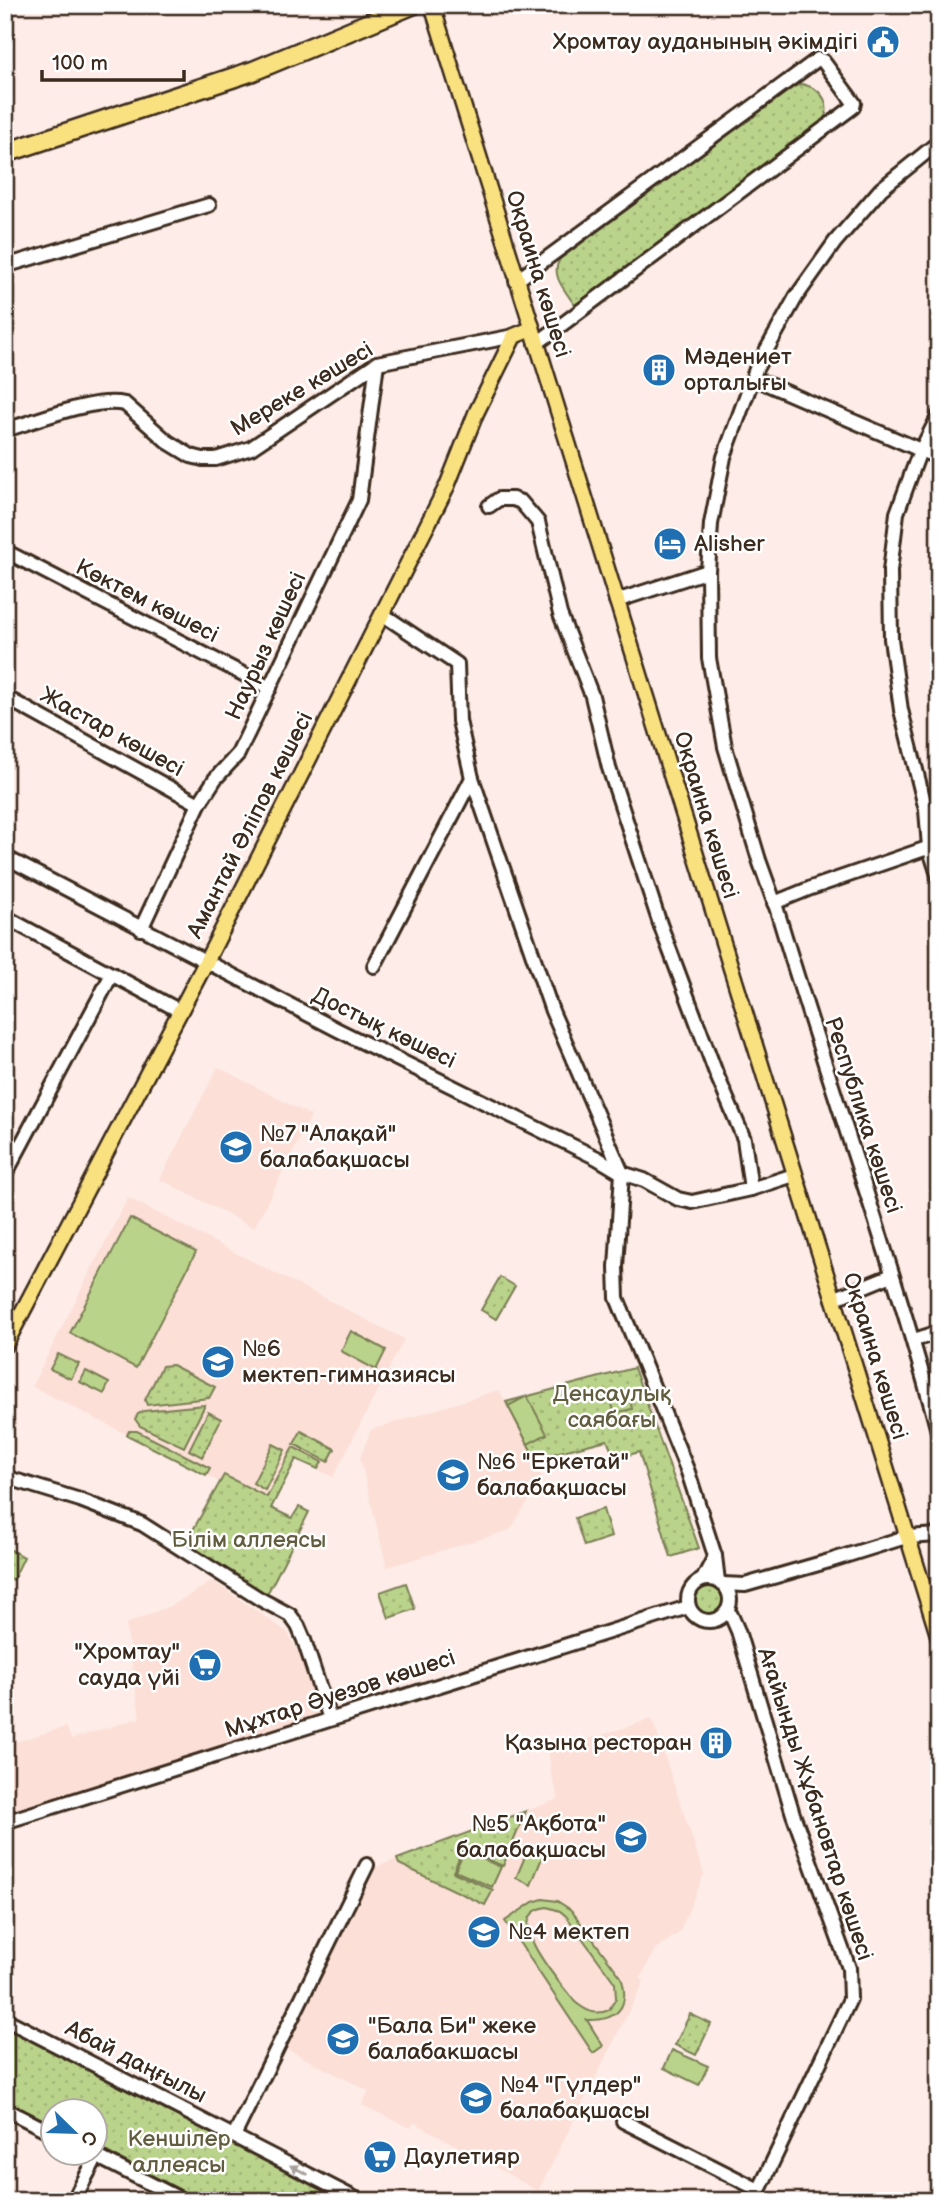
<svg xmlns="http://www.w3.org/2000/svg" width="944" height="2206" viewBox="0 0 944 2206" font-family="'Balsamiq Sans',sans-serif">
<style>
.built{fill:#fcdfd6}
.grass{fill:url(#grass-dots);stroke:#7a7e54;stroke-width:2}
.garden{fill:#bad38a;stroke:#7a7e54;stroke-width:2;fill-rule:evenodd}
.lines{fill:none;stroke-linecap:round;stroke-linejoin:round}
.minor-casing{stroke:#3b2a1e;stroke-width:18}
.major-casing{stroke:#3b2a1e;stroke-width:19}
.highway-casing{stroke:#3b2a1e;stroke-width:23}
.minor{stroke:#fff;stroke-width:12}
.major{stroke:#fae180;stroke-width:14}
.highway{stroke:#fae180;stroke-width:18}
.oneway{fill:#a79f9a}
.labels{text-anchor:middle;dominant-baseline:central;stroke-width:5;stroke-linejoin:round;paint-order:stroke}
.poi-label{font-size:23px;fill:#3b2a1e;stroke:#fff;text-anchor:start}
.street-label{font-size:23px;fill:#3b2a1e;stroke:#fff}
.park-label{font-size:23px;fill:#615d3e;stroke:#fff}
</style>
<defs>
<pattern id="grass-dots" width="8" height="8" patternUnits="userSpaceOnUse" patternTransform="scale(1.75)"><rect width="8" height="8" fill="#bad38a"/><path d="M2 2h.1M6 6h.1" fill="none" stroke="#a1b577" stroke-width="1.8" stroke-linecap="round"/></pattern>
</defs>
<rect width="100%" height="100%" fill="#fdece7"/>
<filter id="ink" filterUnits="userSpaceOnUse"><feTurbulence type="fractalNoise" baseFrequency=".0143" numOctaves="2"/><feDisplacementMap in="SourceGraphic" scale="14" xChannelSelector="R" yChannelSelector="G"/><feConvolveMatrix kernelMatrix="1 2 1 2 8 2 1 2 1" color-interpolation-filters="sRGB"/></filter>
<g filter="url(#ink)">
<g class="built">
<path d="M218,1067L311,1116L254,1228L160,1179Z"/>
<path d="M128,1198L404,1339L333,1477L296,1459L271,1508L32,1386Z"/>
<path d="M499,1390L541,1470V1480L510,1530L387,1567L360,1458L371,1430Z"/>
<path d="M213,1581L287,1632L300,1656L321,1713L5,1816V1745L66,1727L71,1739L140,1718L126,1624L175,1604Z"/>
<path d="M652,1719L704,1874L679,1933L655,1949L640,1979L644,1981L538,2191L414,2122L411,2128L362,2105L369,2091L285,2048L376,1867L559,1799L551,1773L549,1752Z"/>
</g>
<g class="grass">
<path d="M802,84C826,90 831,106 823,127L576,307C567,292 549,276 560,259L793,87Z"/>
<path d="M500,1277L515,1286L496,1319L481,1310Z"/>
<path d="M172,1365L215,1387L209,1398L147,1405L145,1400L162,1366Z"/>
<path d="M634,1368L699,1548L671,1557L639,1452L615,1459L607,1440L535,1458L506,1402Z"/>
<path d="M205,1405L184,1447L140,1426L135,1419L138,1414L144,1411Z"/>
<path d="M208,1412L221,1419L202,1457L189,1450Z"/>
<path d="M129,1431H137L210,1468L206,1475L127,1435Z"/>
<path d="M301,1431L335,1449L328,1462L294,1444Z"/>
<path d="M273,1444L285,1450L265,1490L253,1483Z"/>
<path d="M293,1447L322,1462L318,1469L296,1459L271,1508L292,1518L299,1507L309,1512L273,1583L268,1592L264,1593L185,1544L224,1475L267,1497Z"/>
<path d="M603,1509L611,1537L584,1546L575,1518Z"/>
<path d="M5,1547L24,1557L13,1580L5,1577Z"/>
<path d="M406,1583L415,1609L389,1618L380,1592Z"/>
<circle cx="709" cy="1601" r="14"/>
<path d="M526,1811L503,1866L463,1849L453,1872L493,1890L485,1905L399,1864L397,1859Z"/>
<path d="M690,2014L711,2024L696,2055L675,2045Z"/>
<path d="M5,2027L313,2184L346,2201H202L95,2146L94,2112H52V2124L5,2100Z"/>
</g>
<g class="garden">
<path d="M130,1218L196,1252L136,1368L70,1333Z"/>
<path d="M351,1331L386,1350L376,1370L341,1351Z"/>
<path d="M58,1354L79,1364L71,1379L50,1369Z"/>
<path d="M86,1371L109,1383L104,1394L80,1382Z"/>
<path d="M628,1389L632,1409L614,1413L610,1393Z"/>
<path d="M527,1396L547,1434L528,1444L508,1406Z"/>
<path d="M529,1847L544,1853L531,1885L516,1878Z"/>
<path d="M464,1851L501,1867L492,1887L455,1871Z"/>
<path d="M543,1899L557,1901L571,1910L621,1977C631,2007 617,2021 587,2020L603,2046L593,2053L505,1921L533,1902ZM547,1907L560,1911L566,1916L615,1983L616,1998L609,2010C595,2016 586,2011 575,2002C562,1985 497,1915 547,1907Z"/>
<path d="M672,2050L708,2066L699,2085L664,2068Z"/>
</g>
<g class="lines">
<defs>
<g id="minor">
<path d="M939,142L881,189L835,242L796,297L756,369L724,457L711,524L708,571L709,658L725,747L759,860L777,910C829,1085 892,1258 939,1435"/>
<path d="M5,266L209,205"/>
<path d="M516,281L818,59L823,61L854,103L853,107L536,344"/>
<path d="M753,378L939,458"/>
<path d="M939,415L918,456L897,513L890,571L891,639L901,710L926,810L929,847L939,878"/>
<path d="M5,430C37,421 93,397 125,404L168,442L191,456L203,459H216L251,448L377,363L514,336"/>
<path d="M489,506L499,499H513L521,502L538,522L560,614L592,696L609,768L660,924L716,1073L744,1139L751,1189L794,1175"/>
<path d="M5,551L270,688"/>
<path d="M616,601L708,571"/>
<path d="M382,614L457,664L459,721L472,778L552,1011L622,1173L616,1267L617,1298L688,1472L715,1556"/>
<path d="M5,697L199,804"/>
<path d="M5,857L338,1030L597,1158L622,1173L644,1180L678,1199L692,1202L751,1189"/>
<path d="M774,903L811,888L939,844"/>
<path d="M5,917L180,1011"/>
<path d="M141,929L199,804L215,779L238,754L359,500L377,363"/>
<path d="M374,966L472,778"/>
<path d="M5,1175L112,974"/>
<path d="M833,1299L892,1275"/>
<path d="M914,1340L939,1332"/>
<path d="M5,1477L80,1500L142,1524L260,1599L290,1615L298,1626L304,1640L330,1719"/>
<circle cx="709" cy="1600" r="21"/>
<path d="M703,1579L715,1556L718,1581"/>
<path d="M722,1584L745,1585L829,1561L906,1537L939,1535"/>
<path d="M727,1612L731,1615L738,1631L793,1814L849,1968L850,1999L754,2201"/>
<path d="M5,1822L688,1607"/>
<path d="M5,2019L360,2201"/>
<path d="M5,2109L52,2133"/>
<path d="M623,2121L759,2190"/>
<path d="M234,2136L367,1865"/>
<path d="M92,2154L184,2201"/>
<path d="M73,2201L97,2156"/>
</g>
<g id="major">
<path d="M432,5L939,1638"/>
<path d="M5,1345L206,962L447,486L476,413L514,336L531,329"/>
<path d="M935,2201L939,2194"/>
</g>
<path id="highway" d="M5,153L253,71L412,5"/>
</defs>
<use href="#minor" class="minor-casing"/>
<use href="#major" class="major-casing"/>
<use href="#highway" class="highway-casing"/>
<use href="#minor" class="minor"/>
<use href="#major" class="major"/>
<use href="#highway" class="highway"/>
</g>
<defs><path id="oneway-solid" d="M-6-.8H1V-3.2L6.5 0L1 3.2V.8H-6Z" transform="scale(1.75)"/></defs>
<use class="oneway" href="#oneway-solid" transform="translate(299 2170) rotate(-153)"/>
</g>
<defs>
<symbol id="civic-disc" viewBox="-11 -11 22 22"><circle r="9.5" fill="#1f6fb2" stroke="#fff"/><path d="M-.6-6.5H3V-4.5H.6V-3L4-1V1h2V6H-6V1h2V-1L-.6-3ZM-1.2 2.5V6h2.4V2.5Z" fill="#fff"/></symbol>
<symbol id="building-disc" viewBox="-11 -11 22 22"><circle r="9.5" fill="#1f6fb2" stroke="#fff"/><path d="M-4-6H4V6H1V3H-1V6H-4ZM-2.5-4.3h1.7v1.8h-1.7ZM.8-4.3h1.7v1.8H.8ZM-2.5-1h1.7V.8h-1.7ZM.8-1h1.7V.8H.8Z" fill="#fff"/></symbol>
<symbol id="hotel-disc" viewBox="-11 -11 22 22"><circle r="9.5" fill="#1f6fb2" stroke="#fff"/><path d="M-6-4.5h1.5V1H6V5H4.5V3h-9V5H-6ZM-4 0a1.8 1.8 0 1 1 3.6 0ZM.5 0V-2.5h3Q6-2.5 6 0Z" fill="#fff"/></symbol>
<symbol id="school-disc" viewBox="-11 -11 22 22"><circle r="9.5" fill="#1f6fb2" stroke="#fff"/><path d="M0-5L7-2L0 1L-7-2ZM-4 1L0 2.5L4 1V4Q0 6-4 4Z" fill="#fff"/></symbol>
<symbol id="supermarket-disc" viewBox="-11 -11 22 22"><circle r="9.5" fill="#1f6fb2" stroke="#fff"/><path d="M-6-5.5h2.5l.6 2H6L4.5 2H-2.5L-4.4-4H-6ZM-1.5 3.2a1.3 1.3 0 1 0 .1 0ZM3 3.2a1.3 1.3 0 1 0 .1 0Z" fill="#fff"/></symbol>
</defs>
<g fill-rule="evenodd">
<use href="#civic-disc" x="864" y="23" width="38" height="38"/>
<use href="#building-disc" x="640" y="351" width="38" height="38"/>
<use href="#hotel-disc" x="651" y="525" width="38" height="38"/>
<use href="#school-disc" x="217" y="1128" width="38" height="38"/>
<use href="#school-disc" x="199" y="1343" width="38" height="38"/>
<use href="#school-disc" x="434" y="1456" width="38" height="38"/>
<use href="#supermarket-disc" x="186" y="1646" width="38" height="38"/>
<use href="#building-disc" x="697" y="1724" width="38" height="38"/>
<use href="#school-disc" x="612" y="1818" width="38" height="38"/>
<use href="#school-disc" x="465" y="1913" width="38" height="38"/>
<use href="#school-disc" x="324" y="2020" width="38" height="38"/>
<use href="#school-disc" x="457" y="2079" width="38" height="38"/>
<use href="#supermarket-disc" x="361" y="2138" width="38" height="38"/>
</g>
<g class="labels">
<g class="poi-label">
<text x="858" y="42" text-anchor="end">Хромтау ауданының әкімдігі</text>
<text x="684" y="357">Мәдениет<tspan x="684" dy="26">орталығы</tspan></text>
<text x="694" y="544">Alisher</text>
<text x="260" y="1134">№7 "Алақай"<tspan x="260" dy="26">балабақшасы</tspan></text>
<text x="242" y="1349">№6<tspan x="242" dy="26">мектеп-гимназиясы</tspan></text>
<text x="477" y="1462">№6 "Еркетай"<tspan x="477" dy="26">балабақшасы</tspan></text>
<text x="180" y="1652" text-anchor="end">"Хромтау"<tspan x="180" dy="26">сауда үйі</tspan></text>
<text x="692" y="1743" text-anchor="end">Қазына ресторан</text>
<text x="606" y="1824" text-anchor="end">№5 "Ақбота"<tspan x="606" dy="26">балабақшасы</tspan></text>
<text x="508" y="1932">№4 мектеп</text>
<text x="368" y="2026">"Бала Би" жеке<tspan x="368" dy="26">балабакшасы</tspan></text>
<text x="500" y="2085">№4 "Гүлдер"<tspan x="500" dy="26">балабақшасы</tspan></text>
<text x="404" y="2157">Даулетияр</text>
</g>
<g class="street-label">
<text transform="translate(538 274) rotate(73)">Окраина көшесі</text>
<text transform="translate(302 389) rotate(-31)">Мереке көшесі</text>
<text transform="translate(147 601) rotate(27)">Көктем көшесі</text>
<text transform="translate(266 646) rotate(-65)">Наурыз көшесі</text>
<text transform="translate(112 732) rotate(29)">Жастар көшесі</text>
<text transform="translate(706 815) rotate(73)">Окраина көшесі</text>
<text transform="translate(250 825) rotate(-63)">Амантай Әліпов көшесі</text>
<text transform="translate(384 1028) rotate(26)">Достық көшесі</text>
<text transform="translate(863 1115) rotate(72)">Республика көшесі</text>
<text transform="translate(875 1356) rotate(73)">Окраина көшесі</text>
<text transform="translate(340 1694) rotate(-18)">Мұхтар Әуезов көшесі</text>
<text transform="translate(815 1804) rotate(72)">Ағайынды Жұбановтар көшесі</text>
<text transform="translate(136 2062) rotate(27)">Абай даңғылы</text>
</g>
<g class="park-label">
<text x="612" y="1394">Денсаулық<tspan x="612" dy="26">саябағы</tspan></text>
<text x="249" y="1540">Білім аллеясы</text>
<text x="179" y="2139">Кеншілер<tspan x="179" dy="26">аллеясы</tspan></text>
</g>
</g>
<rect width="944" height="2206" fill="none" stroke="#fff" stroke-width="28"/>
<rect x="14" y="14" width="916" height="2178" fill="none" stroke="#3b2a1e" stroke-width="2.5" filter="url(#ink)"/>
<g transform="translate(74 2132) rotate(113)"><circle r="33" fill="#ffffff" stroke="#b1aaa5" stroke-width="2"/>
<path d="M0-5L12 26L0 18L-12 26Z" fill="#1f6fb2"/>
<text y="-10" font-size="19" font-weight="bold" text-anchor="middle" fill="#3b2a1e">С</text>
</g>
<path d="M42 70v10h142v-10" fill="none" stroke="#3b2a1e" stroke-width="3.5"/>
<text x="52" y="70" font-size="21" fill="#3b2a1e" stroke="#ffffff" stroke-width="5" paint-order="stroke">100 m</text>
</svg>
